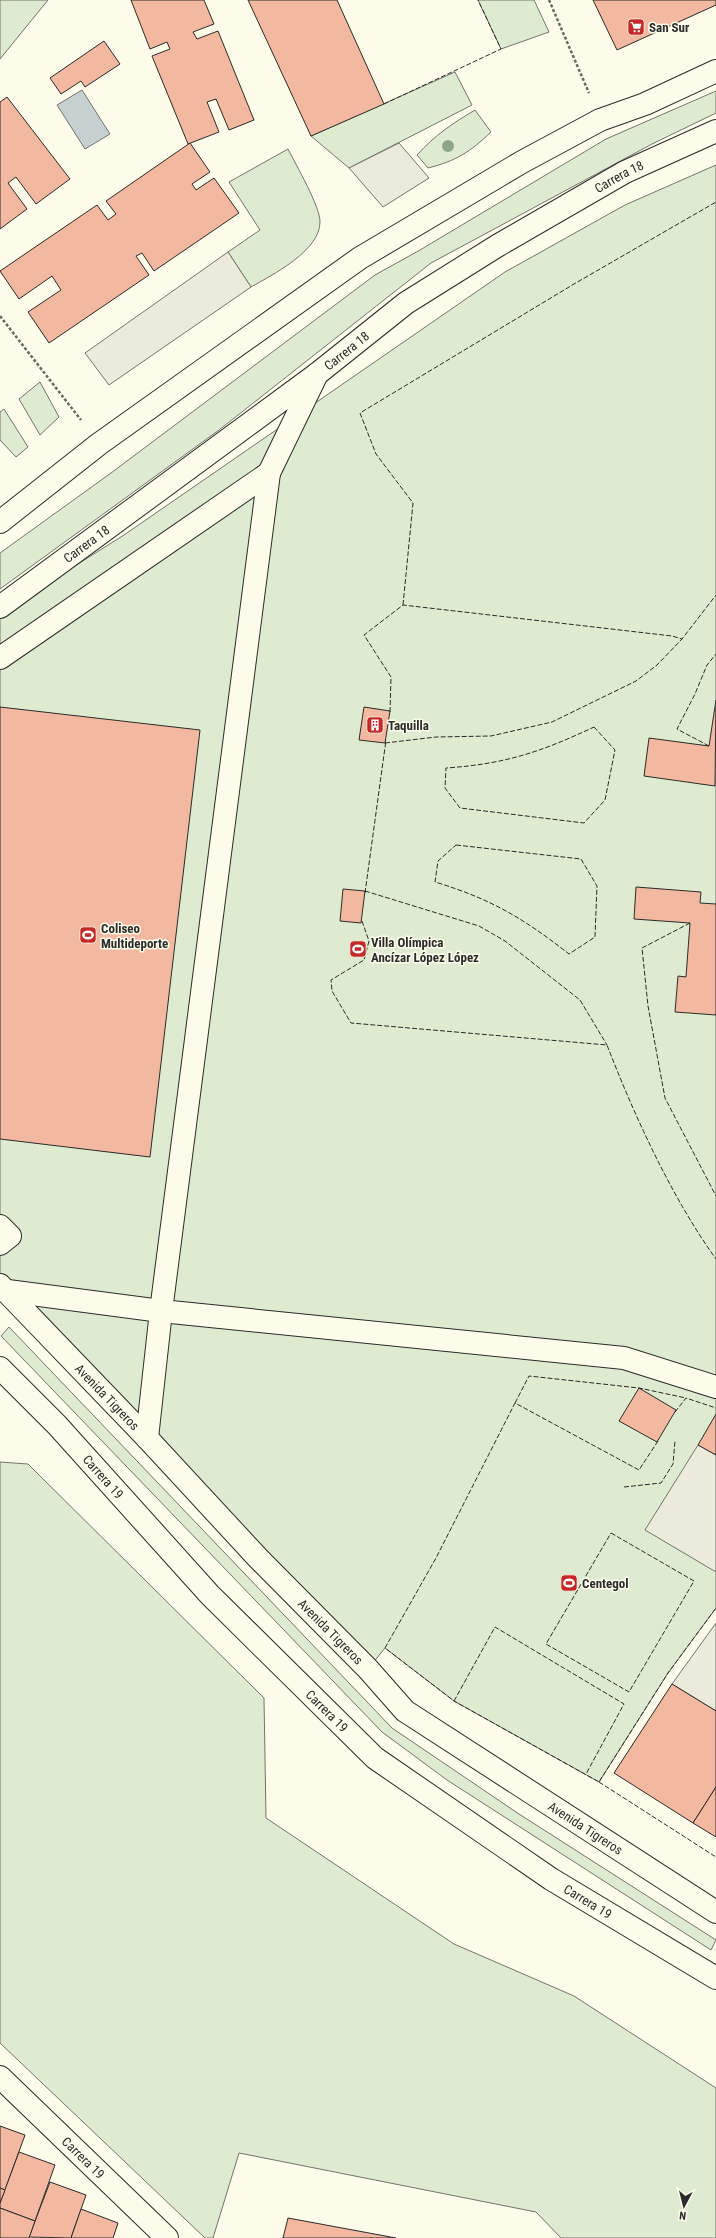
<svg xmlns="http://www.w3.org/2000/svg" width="716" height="2238" viewBox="0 0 716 2238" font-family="'Roboto Condensed',sans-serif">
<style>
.green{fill:#deebd1;stroke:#74746e}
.parking{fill:#eceadb;stroke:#74746e}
.water{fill:#c7d0d0;stroke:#74746e}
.building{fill:#f2b8a0;stroke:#2b2b2b}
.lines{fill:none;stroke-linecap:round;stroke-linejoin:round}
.minor-casing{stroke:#2b2b2b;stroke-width:24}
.major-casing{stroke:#2b2b2b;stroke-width:24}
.path{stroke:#6a6964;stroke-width:2.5;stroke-dasharray:3 2;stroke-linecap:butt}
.minor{stroke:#fdfbea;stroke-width:22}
.major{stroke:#fdfbea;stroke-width:22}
.fence{stroke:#2b2b2b;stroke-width:1;stroke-dasharray:5 2;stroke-linecap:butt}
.tree{fill:#8ea78a}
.labels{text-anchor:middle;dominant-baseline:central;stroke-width:3;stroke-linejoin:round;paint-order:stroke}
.poi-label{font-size:13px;font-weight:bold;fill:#2b2b2b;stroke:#fdfbea;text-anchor:start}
.street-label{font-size:13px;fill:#2b2b2b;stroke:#fdfbea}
</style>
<rect width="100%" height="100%" fill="#fdfbea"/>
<g class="green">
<path d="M0,0H48L0,59Z"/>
<path d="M478,0H534L549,32L501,49Z"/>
<path d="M455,72L472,105L349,168L311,136Z"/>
<path d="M716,91V113L652,144L431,263L219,430L0,589V553L111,473L375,275L420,250L606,139Z"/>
<path d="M475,110L491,132C470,152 456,161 428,168L417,155C435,135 453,123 475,110Z"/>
<path d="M288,149C296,165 320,206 320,222C320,251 272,275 251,287L228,252L260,230L229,182Z"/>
<path d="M716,165V1608L668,1673L599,1782L454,1701L385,1648L368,1669L0,1285V613L124,535L505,272L625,205Z"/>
<path d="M40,382L59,417L40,435L19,399Z"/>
<path d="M4,409L28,447L16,457L0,440V412Z"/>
<path d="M9,1327L392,1728L519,1814L716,1940L711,1950L447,1780L382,1732L1,1336Z"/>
<path d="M0,1462L28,1464L264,1698L266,1818L454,1944L574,1996L716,2088V2238H561L536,2212L239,2153L213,2238H205L0,2043Z"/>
</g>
<g class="parking">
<path d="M399,143L429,178L383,207L349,168Z"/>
<path d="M228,252L251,287L109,385L85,353Z"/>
<path d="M698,1445L716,1455V1572L645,1530Z"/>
<path d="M716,1623V1711L672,1684Z"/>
</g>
<path class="water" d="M82,90L110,134L85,149L57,105Z"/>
<g class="building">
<path d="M131,0H204L214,24L193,32L197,39L218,31L254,120L229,130L216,99L207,102L219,132L188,144L152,56L170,49L167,42L150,49Z"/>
<path d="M248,0H337L384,104L311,136Z"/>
<path d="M593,0H716V5L617,50Z"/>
<path d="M104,41L120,64L85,87L81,81L61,94L50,78Z"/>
<path d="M7,97L70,179L36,204L16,177L8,183L27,209L0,229V102Z"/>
<path d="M190,143L210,172L192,184L196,190L214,178L239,213L154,271L142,253L136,256L149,275L49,343L28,312L61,290L52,276L19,299L0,271L97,205L108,220L116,214L106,201Z"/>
<path d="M716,700L715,786L644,776L649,738L709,746Z"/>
<path d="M0,707L200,730L150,1157L0,1139Z"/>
<path d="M364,707L390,711L385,743L359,740Z"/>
<path d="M636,887L701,892L700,903L716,904V1015L675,1012L678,976L686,977L690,923L634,919Z"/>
<path d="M343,889L365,891L361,923L340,921Z"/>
<path d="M639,1388L676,1410L657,1442L619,1421Z"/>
<path d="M716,1414V1455L698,1445Z"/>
<path d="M672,1684L716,1711V1787L693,1823L614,1773Z"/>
<path d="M716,1787V1837L693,1823Z"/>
<path d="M0,2126L25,2135L5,2190L0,2188Z"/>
<path d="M19,2152L55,2165L35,2221L0,2208V2203Z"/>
<path d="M50,2182L86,2195L71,2238L29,2237Z"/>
<path d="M0,2188L5,2190L0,2203Z"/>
<path d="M0,2208L35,2221L29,2238H0Z"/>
<path d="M81,2209L118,2223L113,2238H71Z"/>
<path d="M288,2218L396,2238H283Z"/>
</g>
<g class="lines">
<defs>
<g id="minor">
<path d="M0,658L269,473"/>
<path d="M0,1226L10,1236L0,1244"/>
<path id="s1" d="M0,1285L147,1438L258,1558L368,1669L405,1711L716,1912"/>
<path d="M0,1290L161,1311L624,1358L716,1387"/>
<path id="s2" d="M0,1368L57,1425L210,1595L375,1758L551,1879L716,1978"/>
<path d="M147,1438L161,1311L269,473L317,374"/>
<path id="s3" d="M0,2077L167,2238"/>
</g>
<g id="major">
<path d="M0,522L99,444L360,258L522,162L600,120L645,104L716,71"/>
<path id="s4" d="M0,607L317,374L406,303L497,246L625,172L716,131"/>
</g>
</defs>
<use href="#minor" class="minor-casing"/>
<use href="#major" class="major-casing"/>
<g class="path">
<path d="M549,0L589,93"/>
<path d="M0,316L81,420"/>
</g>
<use href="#minor" class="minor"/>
<use href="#major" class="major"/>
<g class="fence">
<path d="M384,104L501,49L478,0"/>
<path d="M403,605L413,503L376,454L360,413L574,284L716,202"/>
<path d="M390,712L391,677L364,635L403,605L672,636L682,639L716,595"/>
<path d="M594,727L615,750L605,800L584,823L460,808L445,788L446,768C505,764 541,752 594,727Z"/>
<path d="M385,743L436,737L491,736L552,722L636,681L657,665L682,639"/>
<path d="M709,746L677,729L695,694L707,665L716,654"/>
<path d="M456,845L581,859L597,886L595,937L569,954C523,918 491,899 435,882L438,861Z"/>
<path d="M365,891L479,926L505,941L580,1000L607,1045"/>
<path d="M365,893L386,740"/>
<path d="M362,921L369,941L364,960L331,980L332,991L351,1023L607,1045C634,1115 672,1198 716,1259"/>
<path d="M690,923L642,948L648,1006L665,1098L716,1196"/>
<path d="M515,1403L529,1376L639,1388L686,1398"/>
<path d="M675,1412L686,1398L716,1408"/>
<path d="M658,1441L639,1470L515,1403L436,1558L385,1648L454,1701L599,1782L668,1673L716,1608"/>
<path d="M624,1487L661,1483L673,1464L675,1441"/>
<path d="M611,1533L694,1581L629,1692L546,1644Z"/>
<path d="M454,1701L495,1627L624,1704L586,1774"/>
<path d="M599,1782L716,1857"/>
</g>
</g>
<circle class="tree" cx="448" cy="146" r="6"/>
<defs>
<symbol id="supermarket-square" viewBox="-11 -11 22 22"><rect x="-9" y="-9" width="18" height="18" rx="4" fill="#c62828" stroke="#fdfbea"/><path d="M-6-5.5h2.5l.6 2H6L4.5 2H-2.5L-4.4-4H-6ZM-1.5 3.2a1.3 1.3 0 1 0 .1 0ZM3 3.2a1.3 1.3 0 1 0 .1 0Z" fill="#fff"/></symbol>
<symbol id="building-square" viewBox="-11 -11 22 22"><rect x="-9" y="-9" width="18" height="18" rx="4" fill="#c62828" stroke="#fdfbea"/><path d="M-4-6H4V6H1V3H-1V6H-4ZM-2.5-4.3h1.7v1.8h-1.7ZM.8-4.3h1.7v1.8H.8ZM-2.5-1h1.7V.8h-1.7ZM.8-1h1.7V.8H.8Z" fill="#fff"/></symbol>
<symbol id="stadium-square" viewBox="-11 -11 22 22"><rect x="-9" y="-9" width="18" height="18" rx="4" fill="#c62828" stroke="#fdfbea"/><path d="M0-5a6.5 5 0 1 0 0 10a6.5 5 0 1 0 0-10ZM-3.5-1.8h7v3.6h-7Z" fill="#fff"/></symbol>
</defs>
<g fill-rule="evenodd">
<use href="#supermarket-square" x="626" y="17" width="20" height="20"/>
<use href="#building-square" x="365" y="715" width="20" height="20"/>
<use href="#stadium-square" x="78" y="925" width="20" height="20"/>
<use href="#stadium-square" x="348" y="939" width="20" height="20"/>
<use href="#stadium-square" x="559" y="1573" width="20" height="20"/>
</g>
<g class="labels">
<g class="poi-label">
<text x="649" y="27">San Sur</text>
<text x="388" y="725">Taquilla</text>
<text x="101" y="928">Coliseo<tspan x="101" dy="15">Multideporte</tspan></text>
<text x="371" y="942">Villa Olímpica<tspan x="371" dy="15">Ancízar López López</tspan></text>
<text x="582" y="1583">Centegol</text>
</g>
<g class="street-label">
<text stroke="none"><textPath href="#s4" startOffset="755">Carrera 18</textPath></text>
<text stroke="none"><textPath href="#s4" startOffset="431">Carrera 18</textPath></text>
<text stroke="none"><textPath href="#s4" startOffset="107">Carrera 18</textPath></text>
<text stroke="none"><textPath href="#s1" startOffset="155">Avenida Tigreros</textPath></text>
<text stroke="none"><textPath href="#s2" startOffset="150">Carrera 19</textPath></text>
<text stroke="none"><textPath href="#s1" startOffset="479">Avenida Tigreros</textPath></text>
<text stroke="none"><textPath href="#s2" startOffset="474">Carrera 19</textPath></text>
<text stroke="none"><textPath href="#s1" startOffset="803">Avenida Tigreros</textPath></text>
<text stroke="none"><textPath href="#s2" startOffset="798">Carrera 19</textPath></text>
<text stroke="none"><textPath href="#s3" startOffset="116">Carrera 19</textPath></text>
</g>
</g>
<g transform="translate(684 2206) rotate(187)" stroke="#fdfbea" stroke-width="3" paint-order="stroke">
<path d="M0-3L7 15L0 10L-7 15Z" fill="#2b2b2b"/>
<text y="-6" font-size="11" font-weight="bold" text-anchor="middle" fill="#2b2b2b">N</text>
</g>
</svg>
